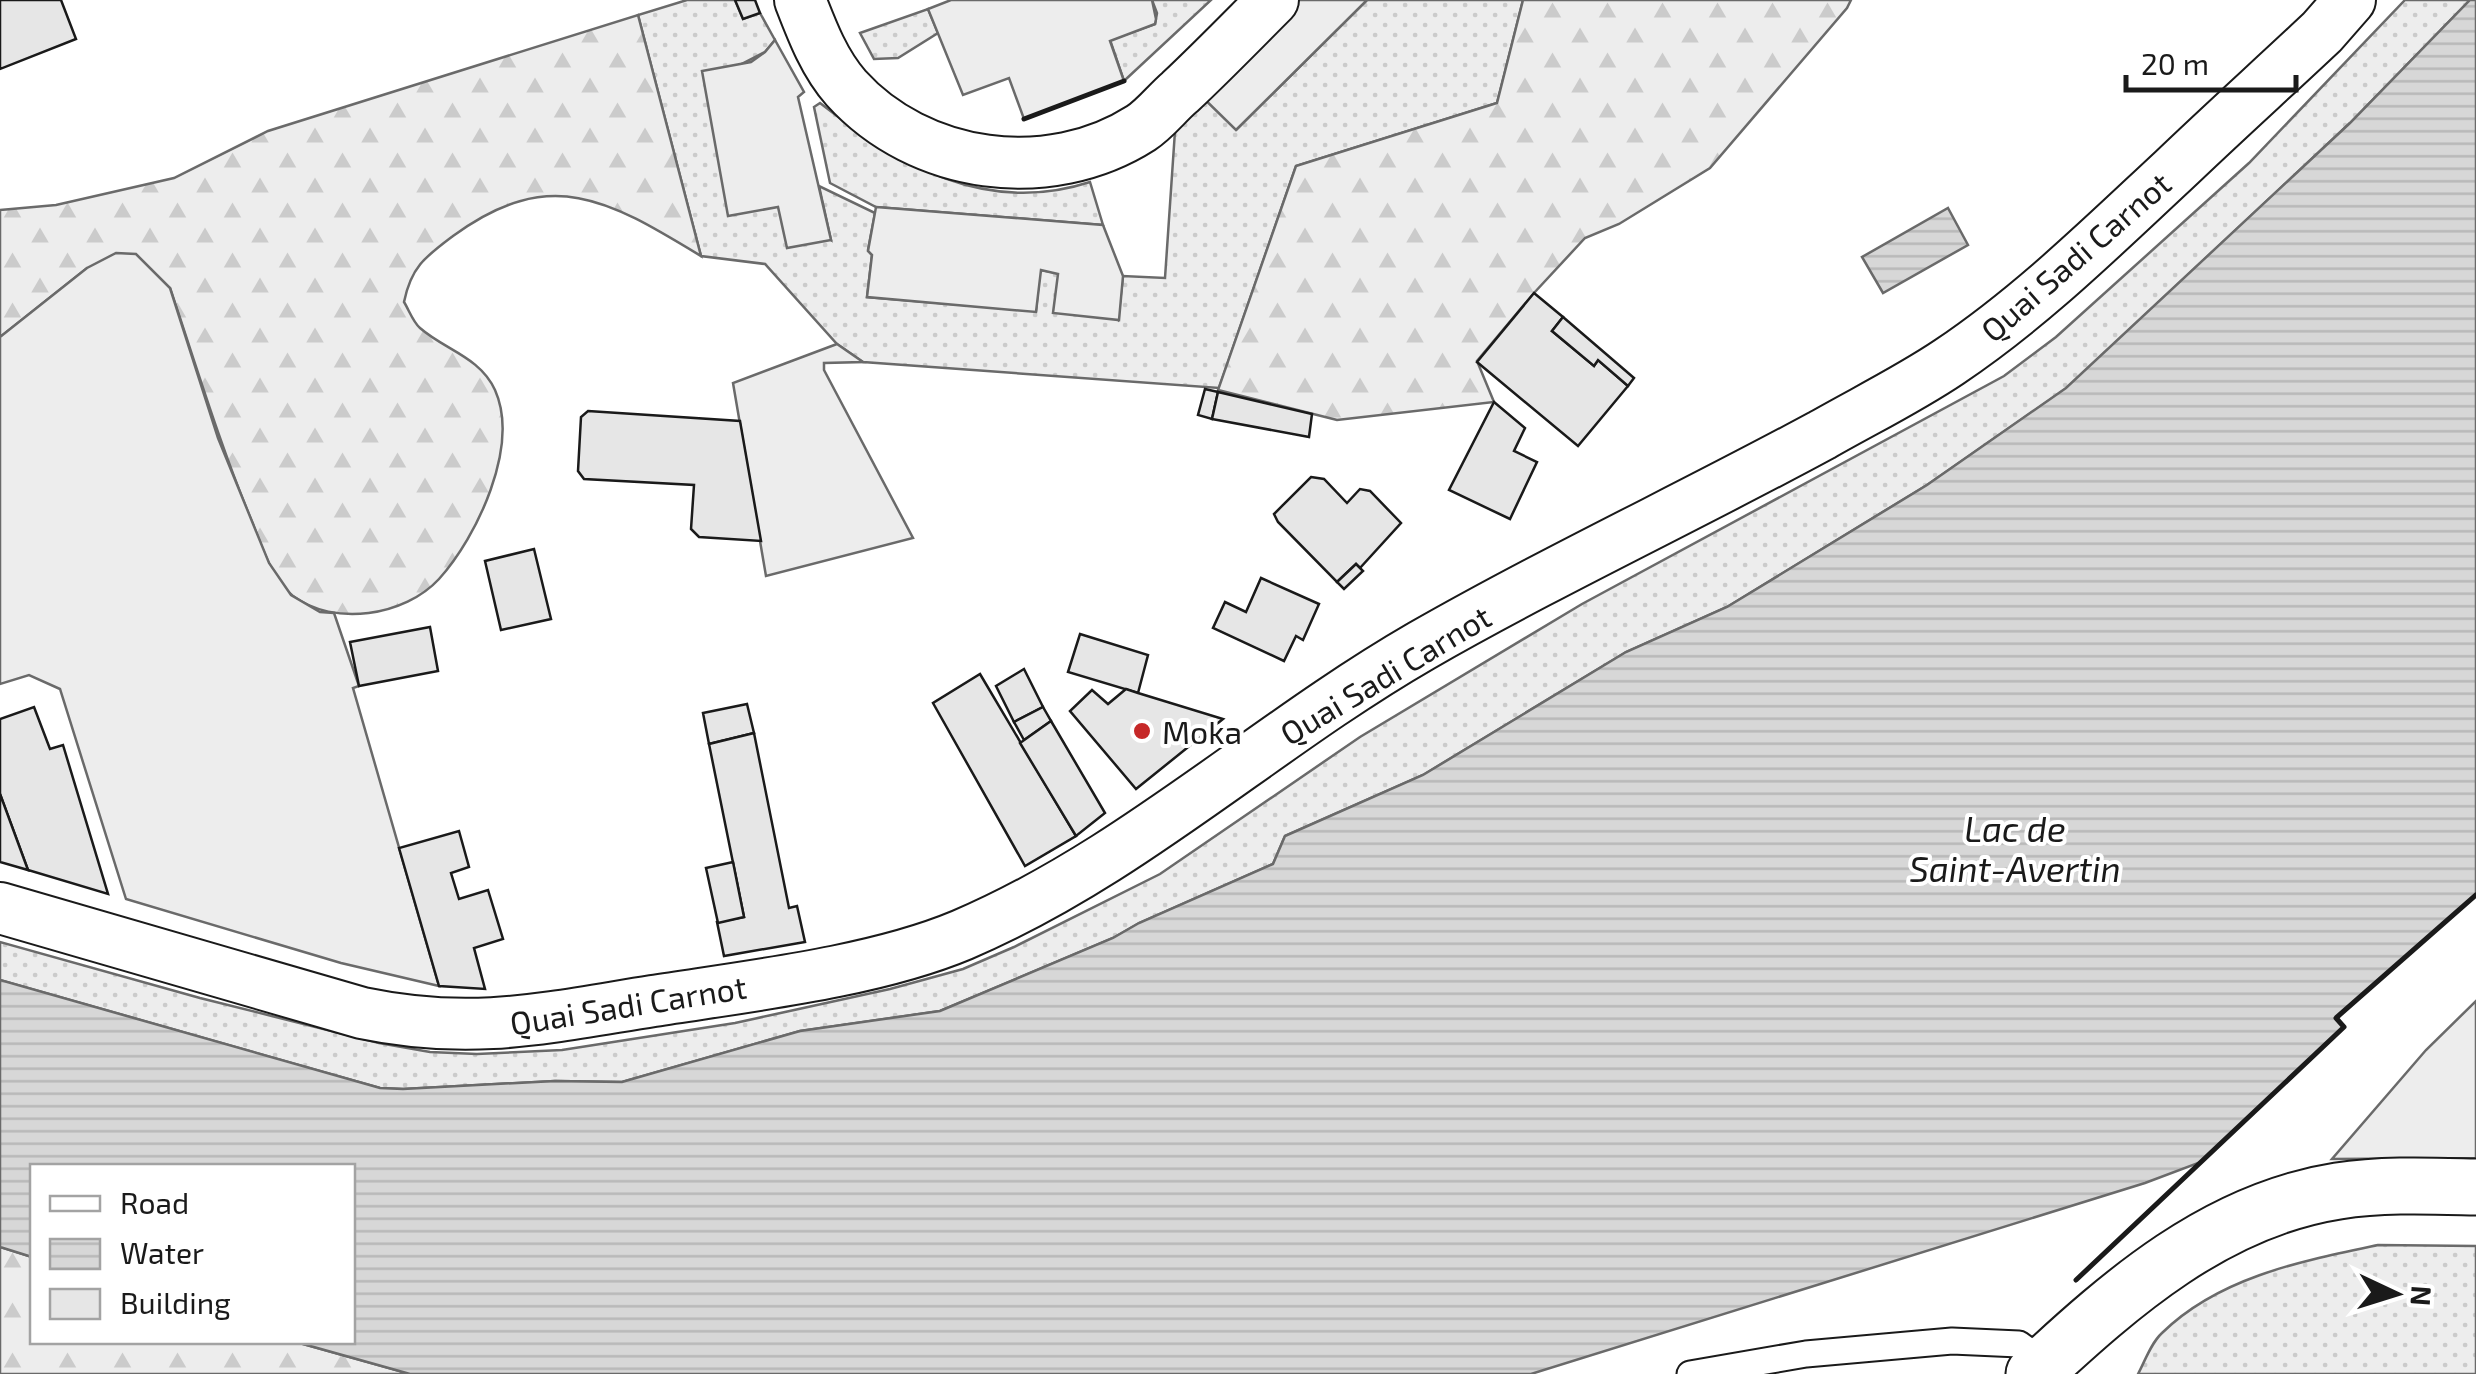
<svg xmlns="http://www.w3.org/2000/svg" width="2476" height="1374" viewBox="0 0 2476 1374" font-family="'Exo 2',sans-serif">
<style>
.grass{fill:url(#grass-dots);stroke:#6a6a6a;stroke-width:2.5}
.forest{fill:url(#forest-firs);stroke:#6a6a6a;stroke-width:2.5}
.built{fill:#ededed;stroke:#6a6a6a;stroke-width:2.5}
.water{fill:url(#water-rules);stroke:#6a6a6a;stroke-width:2.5}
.building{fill:#e6e6e6;stroke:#1a1a1a;stroke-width:2.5}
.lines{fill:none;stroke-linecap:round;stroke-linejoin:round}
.lane-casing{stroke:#1a1a1a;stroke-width:29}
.street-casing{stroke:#1a1a1a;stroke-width:54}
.secondary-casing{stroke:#1a1a1a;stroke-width:59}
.lane{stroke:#fff;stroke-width:25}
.street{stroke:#fff;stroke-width:50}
.secondary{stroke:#fff;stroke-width:55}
.wall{stroke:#1a1a1a;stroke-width:5}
.poi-dot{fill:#c62828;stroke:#fff;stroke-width:4}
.labels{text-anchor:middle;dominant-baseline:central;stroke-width:8;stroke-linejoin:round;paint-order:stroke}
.street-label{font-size:32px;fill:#1a1a1a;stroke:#fff}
.poi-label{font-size:32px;fill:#1a1a1a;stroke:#fff;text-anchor:start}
.water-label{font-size:35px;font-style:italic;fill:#1a1a1a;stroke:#fff}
</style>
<defs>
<pattern id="grass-dots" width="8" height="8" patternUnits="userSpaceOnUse" patternTransform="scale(2.5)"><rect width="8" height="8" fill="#ededed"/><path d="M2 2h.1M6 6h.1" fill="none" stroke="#cbcbcb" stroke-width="1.8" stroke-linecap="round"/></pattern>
<pattern id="forest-firs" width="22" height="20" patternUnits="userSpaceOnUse" patternTransform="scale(2.5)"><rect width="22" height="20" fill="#ededed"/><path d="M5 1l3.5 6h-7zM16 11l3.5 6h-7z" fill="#cbcbcb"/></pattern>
<pattern id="water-rules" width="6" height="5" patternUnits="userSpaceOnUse" patternTransform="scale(2.5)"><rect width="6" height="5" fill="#d7d7d7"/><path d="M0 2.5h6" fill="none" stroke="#b8b8b8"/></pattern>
</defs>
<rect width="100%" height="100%" fill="#fff"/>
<g class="grass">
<path d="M687,0H735L743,19L760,13L775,40L765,52L738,66L778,207L831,240L819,186L875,213L868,250L872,255L867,297L1036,311L1040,270L1058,273L1118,320L1123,276L1165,278L1175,131L1205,99L1237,129L1367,0H1523L1497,103L1296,166L1219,388L863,362L837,344L765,264L701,256L638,15Z"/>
<path d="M1152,0H1211L1124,81L1110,40L1155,24L1157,13Z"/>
<path d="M2405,0H2470L2350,123L2067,388L1927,485L1727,607L1626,652L1423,775L1285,836L1273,864L1139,923L1113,938L940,1011L800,1031L622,1082L555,1081L403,1089L380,1088L0,980V942L200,998L379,1043L430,1052L477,1054L562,1050L735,1023L890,989L963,969L1014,947L1160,874L1360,737L1582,604L2004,376L2056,337L2249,163Z"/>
<path d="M928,9L938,33L898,58L874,59L860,33Z"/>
<path d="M820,103C899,165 986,216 1090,182L1103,225L876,207L830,183L814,107Z"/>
<path d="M2378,1245L2476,1246V1374H2138C2145,1361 2151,1343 2162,1333C2219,1277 2302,1261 2378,1245Z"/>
</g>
<g class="forest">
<path d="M1523,0H1851L1847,8L1710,168L1619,224L1585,238L1534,293L1477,361L1494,402L1337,420L1218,390L1296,166L1497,103Z"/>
<path d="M638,15L701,256C610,201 551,164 453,236C425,257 411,267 404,302C409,310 413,322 420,328C445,350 480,357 495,390C520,446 477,537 439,579C405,616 334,627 293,596C271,579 261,543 250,517C219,442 196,365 170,288L87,268L0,337V210L56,205L174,178L268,131Z"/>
<path d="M0,1247L32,1257V1342H296L410,1374H0Z"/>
</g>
<g class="built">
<path d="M951,0H1152L1156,19L1155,24L1110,41L1124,81L1024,119L1009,78L963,95L928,9Z"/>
<path d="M1273,0H1367L1236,130L1189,84Z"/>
<path d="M775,40L804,92L798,97L831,240L787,248L778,207L728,216L702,71L751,62L765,52Z"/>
<path d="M876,207L1103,225L1123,276L1119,320L1053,313L1058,274L1041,270L1036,312L867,297L872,255L868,251Z"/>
<path d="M116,253L136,254L170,288L218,438L269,563L291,595L320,612L334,613L359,686L353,688L439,986L341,963L126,899L60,689L29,675L0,684V337L87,268Z"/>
<path d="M837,344L863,362L824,363V370L913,538L766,576L733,383Z"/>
<path d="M2476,1001V1158L2332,1159L2426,1050Z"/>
</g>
<g class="water">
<path d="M2470,0H2476V895L2337,1017L2344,1027L2201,1162L2145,1183L1531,1374H410L296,1342H352V1166H32V1257L0,1247V980L380,1088L403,1089L555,1081L622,1082L800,1031L940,1011L1113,938L1139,923L1273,864L1285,836L1423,775L1626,652L1727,607L1927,485L2066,388L2350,123Z"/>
<path d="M1948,208L1968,245L1883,293L1862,257Z"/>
</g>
<g class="building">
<path d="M0,0H61L76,39L0,69Z"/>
<path d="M735,0H755L760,13L743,19Z"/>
<path d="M1534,293L1563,317L1552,331L1594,366L1598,360L1628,386L1578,446L1477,362Z"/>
<path d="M1563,317L1634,378L1628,386L1598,360L1594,366L1552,331Z"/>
<path d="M1205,389L1218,392L1212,419L1198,415Z"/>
<path d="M1218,392L1312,414L1309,437L1212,419Z"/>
<path d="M1494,402L1525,428L1514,451L1537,462L1510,519L1449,490Z"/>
<path d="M588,411L740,421L761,541L699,537L691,529L694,485L584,479L578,471L581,417Z"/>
<path d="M1311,477L1324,479L1347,503L1360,489L1370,491L1401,523L1360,568L1356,564L1337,582L1278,522L1274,514Z"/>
<path d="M534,549L551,619L501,630L485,561Z"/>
<path d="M1356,564L1363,571L1344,589L1337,582Z"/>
<path d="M1261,578L1319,604L1303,640L1296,636L1284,661L1213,628L1225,602L1246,612Z"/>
<path d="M430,627L438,671L359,686L350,642Z"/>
<path d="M1080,634L1148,655L1138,693L1068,672Z"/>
<path d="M1024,669L1043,707L1014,722L996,686Z"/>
<path d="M980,674L1076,836L1025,866L933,703Z"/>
<path d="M1126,689L1138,693L1223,719L1136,789L1070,711L1092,690L1108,704Z"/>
<path d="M747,704L754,733L709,744L703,713Z"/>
<path d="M34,707L50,749L63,745L108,894L28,870L0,794V719Z"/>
<path d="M1043,707L1051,721L1024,740L1014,722Z"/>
<path d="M1051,721L1105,813L1076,836L1020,743Z"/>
<path d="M754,733L789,908L797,906L805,942L724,956L717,922L744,917L709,744Z"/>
<path d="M0,794L28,870L0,862Z"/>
<path d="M459,831L469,867L451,873L459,899L488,890L503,939L474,948L485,989L439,986L399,848Z"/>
<path d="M733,862L744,917L718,923L706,868Z"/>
</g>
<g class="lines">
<defs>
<path id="lane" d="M1690,1374L1806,1354L1952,1341L2019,1344L2045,1363"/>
<g id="street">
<path d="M800,0C812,31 824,63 846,88C919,169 1049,187 1141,128C1155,119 1167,103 1180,92C1212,62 1242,31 1273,0"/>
<path d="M0,908L362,1013C472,1036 546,1018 653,1001C749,986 874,972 962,935C1129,864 1265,736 1421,646C1552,571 1689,507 1822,435C1864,411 1909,389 1949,362C2031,307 2101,238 2173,171C2222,124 2272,79 2322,32L2350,0"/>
</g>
<path id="secondary" d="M2034,1374C2121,1293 2216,1210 2338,1191C2384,1184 2430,1186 2476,1187"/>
</defs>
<use href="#lane" class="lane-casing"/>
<use href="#street" class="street-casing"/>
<use href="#secondary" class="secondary-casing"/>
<use href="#lane" class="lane"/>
<use href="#street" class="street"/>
<use href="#secondary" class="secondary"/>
<g class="wall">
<path d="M1024,119L1124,81"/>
<path d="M2076,1280L2344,1027L2336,1018L2476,895"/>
</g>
</g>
<circle class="poi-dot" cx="1142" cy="731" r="10"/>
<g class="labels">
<g class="street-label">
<text transform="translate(2075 256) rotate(-41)">Quai Sadi Carnot</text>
<text transform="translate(1385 674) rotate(-31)">Quai Sadi Carnot</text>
<text transform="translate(628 1004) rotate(-9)">Quai Sadi Carnot</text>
</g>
<g class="poi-label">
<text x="1162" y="731">Moka</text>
</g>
<g class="water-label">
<text x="2015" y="828">Lac de<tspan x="2015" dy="40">Saint-Avertin</tspan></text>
</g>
</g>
<rect x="30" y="1164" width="325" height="180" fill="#ffffff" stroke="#a3a3a3" stroke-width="2.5"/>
<rect x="50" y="1196" width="50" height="15" fill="#ffffff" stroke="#a3a3a3" stroke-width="2.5"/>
<text x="120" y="1214" font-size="30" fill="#1a1a1a">Road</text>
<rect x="50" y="1239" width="50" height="30" fill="url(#water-rules)" stroke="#a3a3a3" stroke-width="2.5"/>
<text x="120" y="1264" font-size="30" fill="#1a1a1a">Water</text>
<rect x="50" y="1289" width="50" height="30" fill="#e6e6e6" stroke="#a3a3a3" stroke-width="2.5"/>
<text x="120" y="1314" font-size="30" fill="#1a1a1a">Building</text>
<g transform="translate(2396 1294) rotate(94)" stroke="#ffffff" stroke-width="8" paint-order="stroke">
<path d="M0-8L18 38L0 25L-18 38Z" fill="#1a1a1a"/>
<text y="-15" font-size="28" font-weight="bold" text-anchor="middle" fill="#1a1a1a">N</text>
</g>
<path d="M2126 75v15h170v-15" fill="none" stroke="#1a1a1a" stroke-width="5"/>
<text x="2141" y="75" font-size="30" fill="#1a1a1a" stroke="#ffffff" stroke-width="8" paint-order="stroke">20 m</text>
</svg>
